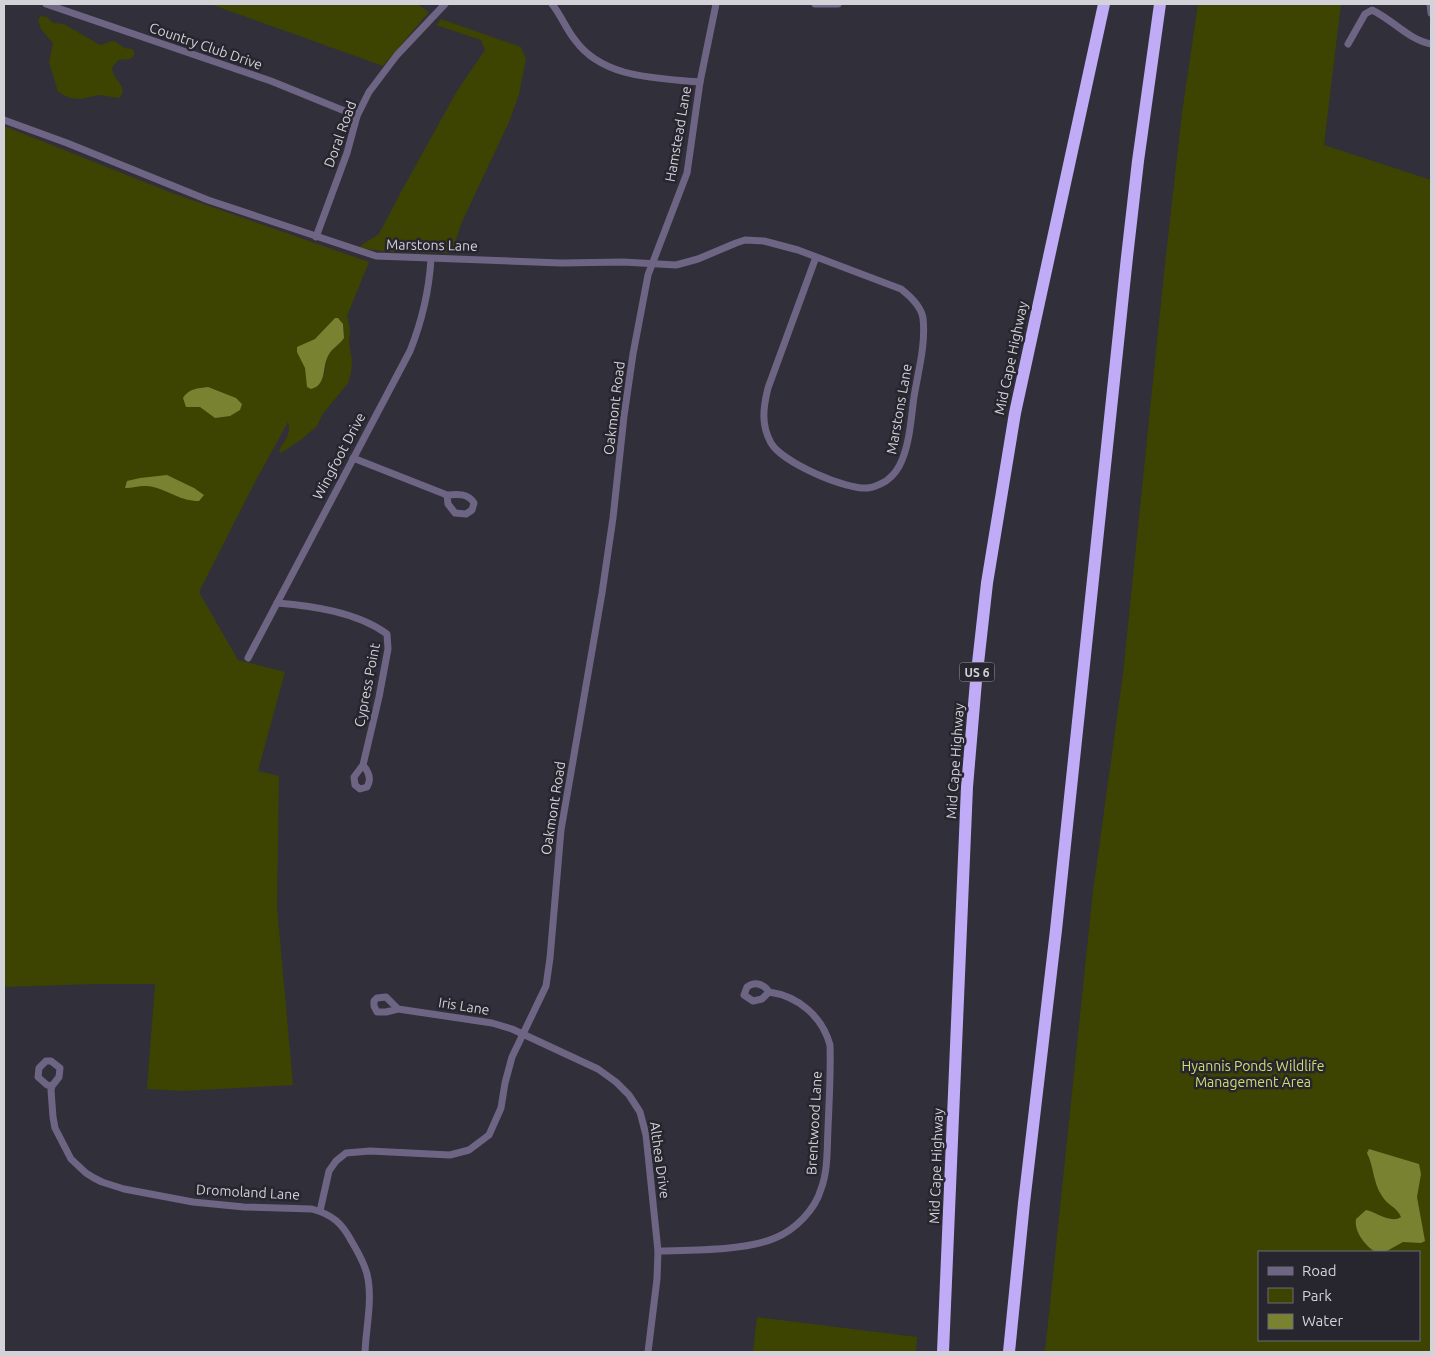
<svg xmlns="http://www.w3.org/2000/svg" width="1435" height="1356" viewBox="0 0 1435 1356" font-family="Ubuntu,sans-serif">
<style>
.green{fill:#3d4401;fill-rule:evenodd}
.water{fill:#788230}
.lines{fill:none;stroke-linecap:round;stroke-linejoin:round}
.street{stroke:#6d6583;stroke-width:7}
.highway{stroke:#c0acf6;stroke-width:12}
.labels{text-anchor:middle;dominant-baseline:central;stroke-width:5;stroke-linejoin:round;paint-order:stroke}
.shield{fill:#27252e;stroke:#a09ea6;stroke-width:1}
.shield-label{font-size:12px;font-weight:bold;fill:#d4d2d9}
.street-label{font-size:14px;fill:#d4d2d9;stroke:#27252e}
.park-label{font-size:14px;fill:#cfde71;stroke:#27252e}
</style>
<rect width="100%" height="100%" fill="#312f39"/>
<g class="green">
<path d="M210,4H417L429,12L383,66Z"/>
<path d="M1198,4H1341L1324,145L1431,180V1352H1045L1093,891L1123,674L1164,273L1182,113ZM1259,1252H1419V1340H1259Z"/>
<path d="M41,16L47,17L53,23L64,24L100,45L112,41L116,42L124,48L132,49L134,51V56L130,59L118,60L112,68C113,81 130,87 119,98L100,95L80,99L70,98L58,92L49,62L53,43L41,29L38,20Z"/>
<path d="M441,19L521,47L526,59L519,94L509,122L461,224L452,253L392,252L359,248L363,244L379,234L401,192L457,91L485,50L481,40L436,25Z"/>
<path d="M4,126L172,193L369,262L347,316L350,330L349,342L352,361L351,373L348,383L322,415L317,426L302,439L281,453L279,450C285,440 292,433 288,422L255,482L199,592L238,660L285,672L258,771L279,776L277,907L293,1085L182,1091L147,1089L155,984H96L4,987ZM343,324C348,343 334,343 327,358C325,363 326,370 324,374C321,378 312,383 308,386Z"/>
<path d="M757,1317L917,1337L916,1352H753Z"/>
</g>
<g class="water">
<path d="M335,318H338L343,324L344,338C339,345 332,348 328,356C322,367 327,385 311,389L307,387L305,368L297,352V347L315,339Z"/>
<path d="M208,387L236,398L242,404L240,410L230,416L215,418L200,407H186L183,398C188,389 198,388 208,387Z"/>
<path d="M167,475L194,488L204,495L199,501C180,501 170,491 153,487C143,484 135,488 125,488L127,481L140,478Z"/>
<path d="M1369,1149L1419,1164L1421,1174L1417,1197L1425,1241L1421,1243L1403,1242L1385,1252H1375C1365,1245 1354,1232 1356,1219L1366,1210C1376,1212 1391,1224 1401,1217C1397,1207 1387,1205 1382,1196C1373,1183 1374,1167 1367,1153Z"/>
</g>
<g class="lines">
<g class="street">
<path d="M46,4L271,81L357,116"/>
<path d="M552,4C561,15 566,29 575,40C603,79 658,78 700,82"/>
<path d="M815,4H838"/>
<path d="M1430,4L1431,13"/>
<path d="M1348,44L1365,14L1372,10C1393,20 1409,40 1431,44"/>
<path d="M4,120L67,143L208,200L376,256L561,263L623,262L676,265L698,259L736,243L745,240L764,241L798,250L901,289C910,296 921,306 923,318C926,344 918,372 914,397C911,418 910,441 902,460C899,468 893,476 886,481C881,484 874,487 868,488C846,490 783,463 771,443C761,425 763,408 768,388L816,257"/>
<path d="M316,237L347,153L357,116L369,92L397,55L445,4"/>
<path d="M353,458L447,495C457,494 468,493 474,503L472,510L466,514L455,513L448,504L447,495"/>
<path d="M277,603C313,606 357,612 387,634L388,649L379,697L363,765L354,777L355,785L360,789L367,787C372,779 369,772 363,765"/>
<path d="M248,658L410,351C422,321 429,291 431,259"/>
<path d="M398,1009L386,997L377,998L374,1001V1006L377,1012H386L398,1009L492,1023L512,1029L598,1069L616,1082L629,1095L640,1112L646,1135L658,1251L657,1279L648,1352"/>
<path d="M52,1086L47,1085L38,1077L39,1068L46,1061H51L60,1068L59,1077L52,1086L51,1090L53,1117L55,1128L71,1159L86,1173L94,1178L102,1182L124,1189L193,1202L244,1207L312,1209C333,1215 342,1223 352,1242C358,1252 364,1263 367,1274C373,1299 366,1327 365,1352"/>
<path d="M320,1211L329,1171L336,1161L346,1153L370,1151L450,1155L469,1150L489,1135L501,1108L505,1083L512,1057L546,986L550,958L561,830L602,593L613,518L624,416L633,354L648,275L687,173L700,82L716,4"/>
<path d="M658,1251C691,1250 745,1251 775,1238C795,1230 815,1210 821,1189C828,1171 827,1148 828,1129C829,1101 831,1073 830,1045C822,1016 798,996 769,992L762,999L753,1001L744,995L747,987C755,981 764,984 769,992"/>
</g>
<g class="highway">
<path d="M943,1352L967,787L976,681L987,583L1015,413L1104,4"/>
<path d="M1009,1352L1024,1203L1056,930L1127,257L1138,161L1160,4"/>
</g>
</g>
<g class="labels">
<rect class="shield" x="959.5" y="662.5" width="35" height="19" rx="4"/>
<g class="shield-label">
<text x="977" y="672">US 6</text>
</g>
<g class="street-label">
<text transform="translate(206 46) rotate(19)">Country Club Drive</text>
<text transform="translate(340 134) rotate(-70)">Doral Road</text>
<text transform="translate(678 134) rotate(-80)">Hamstead Lane</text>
<text transform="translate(432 245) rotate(1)">Marstons Lane</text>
<text transform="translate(1011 358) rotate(-78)">Mid Cape Highway</text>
<text transform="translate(614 408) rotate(-83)">Oakmont Road</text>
<text transform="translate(899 409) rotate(-80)">Marstons Lane</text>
<text transform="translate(339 456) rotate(-62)">Wingfoot Drive</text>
<text transform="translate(367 685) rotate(-79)">Cypress Point</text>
<text transform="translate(955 761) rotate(-86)">Mid Cape Highway</text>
<text transform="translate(553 808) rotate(-81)">Oakmont Road</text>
<text transform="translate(464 1006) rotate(9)">Iris Lane</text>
<text transform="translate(814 1123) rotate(-87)">Brentwood Lane</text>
<text transform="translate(660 1160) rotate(82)">Althea Drive</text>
<text transform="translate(936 1166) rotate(-88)">Mid Cape Highway</text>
<text transform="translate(248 1192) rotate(3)">Dromoland Lane</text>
</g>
<g class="park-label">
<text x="1253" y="1066">Hyannis Ponds Wildlife<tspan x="1253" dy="16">Management Area</tspan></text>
</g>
</g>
<rect width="1435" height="1356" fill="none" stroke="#d4d2d9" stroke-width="10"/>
<rect x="1258" y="1251" width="162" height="90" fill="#27252e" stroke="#6c6a72"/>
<rect x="1268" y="1267" width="25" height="8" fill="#6d6583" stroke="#6c6a72"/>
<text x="1302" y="1276" font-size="15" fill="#d4d2d9">Road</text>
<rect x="1268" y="1288" width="25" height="15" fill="#3d4401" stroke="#6c6a72"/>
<text x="1302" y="1301" font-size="15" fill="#d4d2d9">Park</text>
<rect x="1268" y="1314" width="25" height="15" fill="#788230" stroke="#6c6a72"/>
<text x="1302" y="1326" font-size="15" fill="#d4d2d9">Water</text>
</svg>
